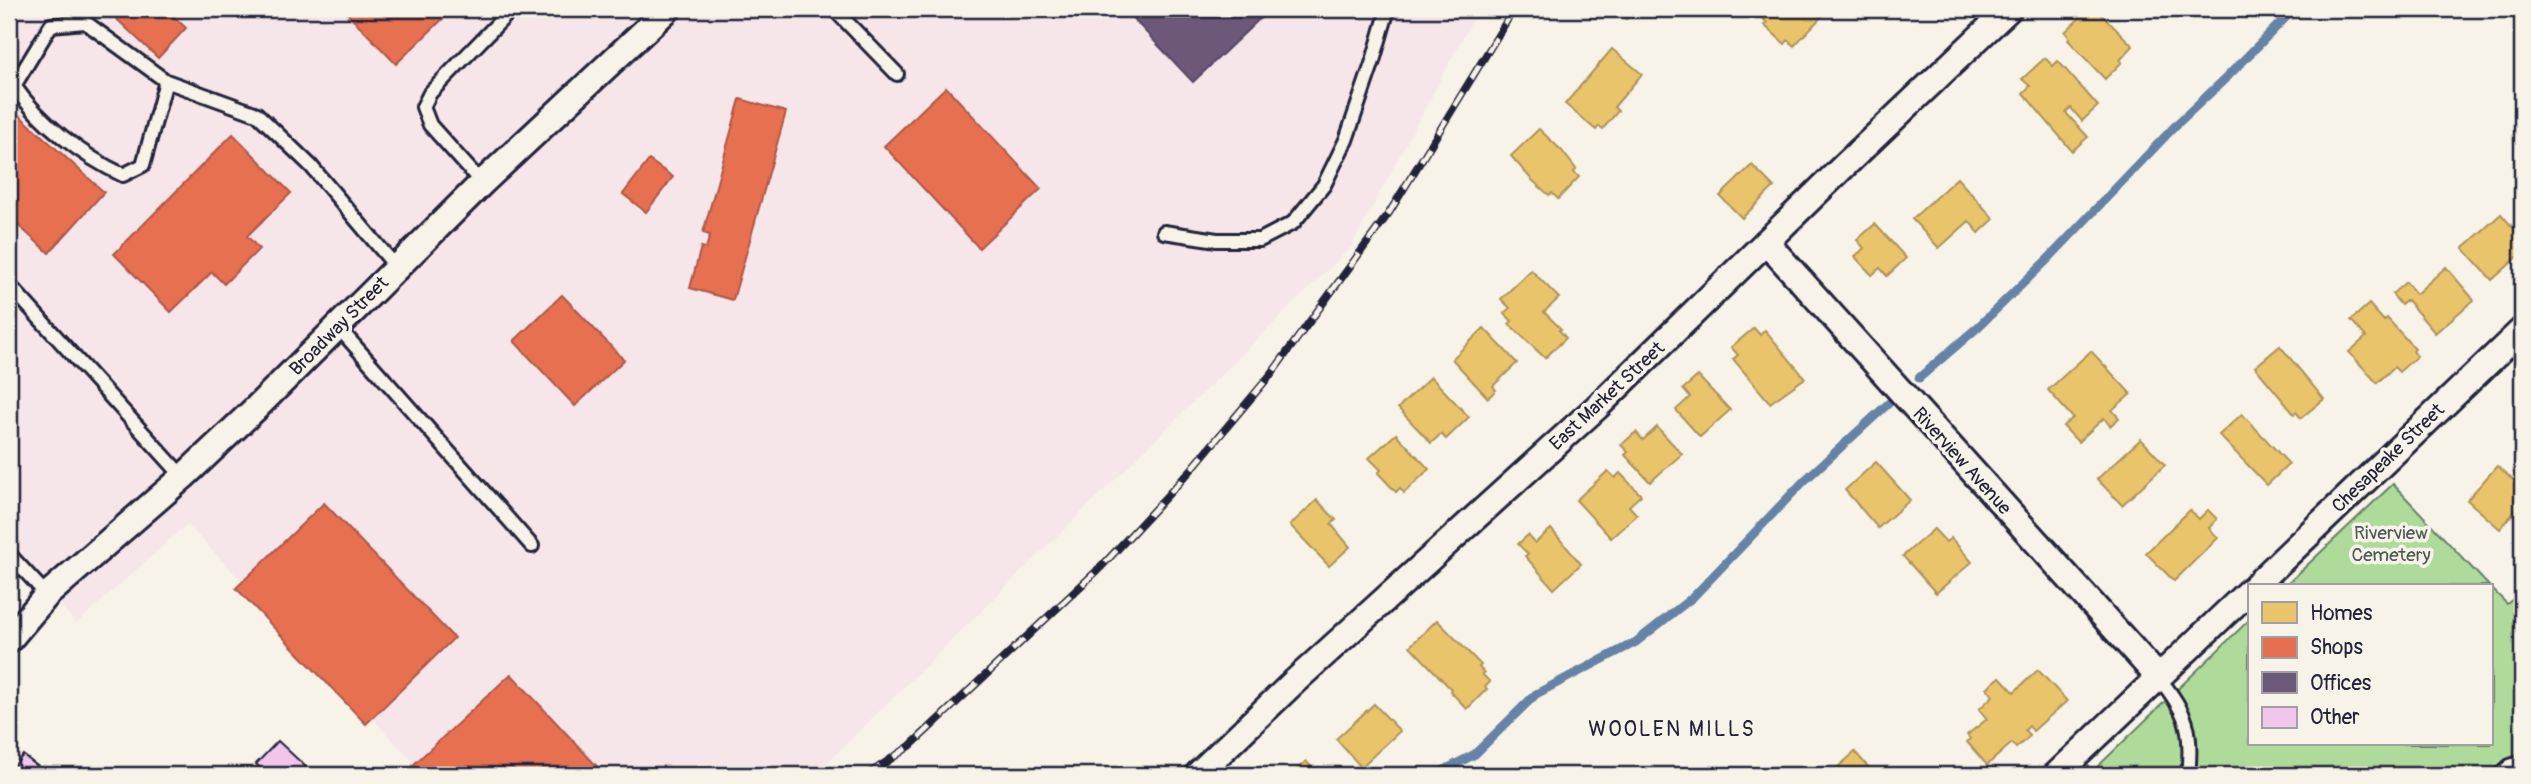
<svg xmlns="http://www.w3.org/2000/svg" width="2531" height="784" viewBox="0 0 2531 784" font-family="Pangolin,sans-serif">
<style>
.built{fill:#f6e6e9}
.green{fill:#aedb9a;stroke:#687e6a;stroke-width:2}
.homes{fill:#e9c46a;stroke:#ad935c;stroke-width:2}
.shops{fill:#e76f51;stroke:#ac584a;stroke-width:2}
.offices{fill:#6d597a;stroke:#564867;stroke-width:2}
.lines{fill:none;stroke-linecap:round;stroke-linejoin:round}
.stream{stroke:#6583a6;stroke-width:9}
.building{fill:#f2c6ec;stroke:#22223b;stroke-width:2}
.lane-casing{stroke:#22223b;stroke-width:18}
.street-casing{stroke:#22223b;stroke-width:30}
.lane{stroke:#f7f3e8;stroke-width:12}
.street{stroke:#f7f3e8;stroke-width:24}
.rail-casing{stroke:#22223b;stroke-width:8}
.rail{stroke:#f7f3e8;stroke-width:5;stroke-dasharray:16;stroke-linecap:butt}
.labels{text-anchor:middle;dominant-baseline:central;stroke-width:7;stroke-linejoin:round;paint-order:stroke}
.street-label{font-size:19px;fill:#22223b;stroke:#f7f3e8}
.park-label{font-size:19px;fill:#4c5a58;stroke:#f7f3e8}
.neighbourhood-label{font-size:21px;letter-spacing:2px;fill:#22223b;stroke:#f7f3e8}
</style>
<rect width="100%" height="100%" fill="#f7f3e8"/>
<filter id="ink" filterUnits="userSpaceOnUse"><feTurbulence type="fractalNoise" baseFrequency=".0143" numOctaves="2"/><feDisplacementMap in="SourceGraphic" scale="14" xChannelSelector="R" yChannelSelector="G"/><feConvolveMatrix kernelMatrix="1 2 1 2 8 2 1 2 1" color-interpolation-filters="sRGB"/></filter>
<g filter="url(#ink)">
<path class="built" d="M9,9H1478L1351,247L827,763L808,775H426L187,524L76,624L9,543Z"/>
<g class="green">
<path d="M2393,484L2489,586H2285Z"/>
<path d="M2491,588L2507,604L2522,591V775H2089L2249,620V744H2491Z"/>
</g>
<g class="homes">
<path d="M1616,9H1636L1626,19Z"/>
<path d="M1762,9H1822L1826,12L1794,46L1788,40L1785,44L1764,25L1767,23L1758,13Z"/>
<path d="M2089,9L2100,13L2133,46L2120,60L2122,62L2105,79L2068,40L2070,38L2065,32Z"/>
<path d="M1612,49L1642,74L1614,107L1618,111L1603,129L1599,126L1596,130L1565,104Z"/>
<path d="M2045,58L2053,66L2058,61L2098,106L2082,121L2071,108L2066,113L2088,137L2072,151L2023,93L2030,86L2022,79Z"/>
<path d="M1539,129L1562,151L1576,169L1574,172L1579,177L1558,199L1552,193L1549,195L1532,180L1511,156Z"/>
<path d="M1752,165L1774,187L1742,218L1720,196Z"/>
<path d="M1957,178L1994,219L1979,233L1969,221L1939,248L1912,219Z"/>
<path d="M2501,214L2522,238V253L2492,280L2463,248Z"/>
<path d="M1875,224L1906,258L1887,276L1880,268L1872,275L1855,257L1864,248L1857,240Z"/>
<path d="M2446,267L2474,300L2435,333L2407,300L2401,305L2392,294L2406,282L2416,294Z"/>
<path d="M1531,270L1559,298L1544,312L1561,329L1559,330L1566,338L1545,358L1509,324L1512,321L1504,313L1510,308L1501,299Z"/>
<path d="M2369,304L2384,321L2387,318L2415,349L2413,351L2417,356L2399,372L2394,367L2377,383L2349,352L2366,337L2351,320Z"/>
<path d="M1484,328L1517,363L1493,386L1496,390L1488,398L1452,359Z"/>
<path d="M1754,328L1760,335L1765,330L1805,378L1770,403L1733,359L1738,355L1731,347Z"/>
<path d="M2280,346L2324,399L2301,418L2296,412L2294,414L2255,367Z"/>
<path d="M2091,351L2131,394L2112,410L2119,418L2110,426L2104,418L2078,442L2063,426L2073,418L2048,390Z"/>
<path d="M1698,376L1730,410L1700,437L1676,410L1690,397L1683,389Z"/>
<path d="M1431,377L1469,417L1446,439L1441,434L1431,443L1398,408Z"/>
<path d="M2242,414L2289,464L2267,485L2219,435Z"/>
<path d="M1657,427L1682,454L1650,482L1625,455L1628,452L1621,445L1636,432L1643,440Z"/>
<path d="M1396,434L1429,469L1404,493L1400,488L1396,492L1378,473L1381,470L1369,458Z"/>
<path d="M2141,439L2165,465L2122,505L2097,479Z"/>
<path d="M1876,462L1910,500L1878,528L1845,490Z"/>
<path d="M2497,466L2522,488V503L2500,529L2467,500Z"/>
<path d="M1608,471L1615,478L1620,473L1641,495L1629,506L1637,515L1611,538L1576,500Z"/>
<path d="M1317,500L1336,520L1331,524L1350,547L1329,566L1290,525Z"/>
<path d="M2190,510L2199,519L2208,510L2217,519L2209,528L2218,538L2174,581L2146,553Z"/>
<path d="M1551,529L1581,564L1554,589L1525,556L1528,554L1518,544L1528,535L1535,543Z"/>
<path d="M1934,529L1946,542L1951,538L1972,562L1936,593L1903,556Z"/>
<path d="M1437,620L1481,665L1479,667L1484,673L1482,674L1490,682L1485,687L1487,689L1467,709L1450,691L1451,689L1410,646Z"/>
<path d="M2038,670L2067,701L2033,731L2029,726L2025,730L2030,736L2016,748L2012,743L1987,765L1967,742L1970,739L1967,735L1987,719L1979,709L1993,696L1987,688L2000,677L2014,692Z"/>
<path d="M1374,704L1400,731L1361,767L1336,739Z"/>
<path d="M1855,752L1875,775H1829Z"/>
<path d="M1306,761L1319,775H1291Z"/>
</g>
<g class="shops">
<path d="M106,9H166L186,28L158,58Z"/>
<path d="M343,9H453L396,64Z"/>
<path d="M946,87L1041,189L979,248L884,146Z"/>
<path d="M740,99L786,112L733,300L690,288L701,247L706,248L710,235L703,233Z"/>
<path d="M10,107L104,192L49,253L9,217Z"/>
<path d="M233,134L291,193L247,236L259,249L224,284L212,272L171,312L114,254Z"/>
<path d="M649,160L673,177L646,212L623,194Z"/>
<path d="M562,295L624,360L575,406L514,341Z"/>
<path d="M324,503L454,638L366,724L236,588Z"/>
<path d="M511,674L605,775H422L413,765Z"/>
</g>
<path class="offices" d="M1124,9H1270L1193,82Z"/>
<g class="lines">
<g class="stream">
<path d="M1919,378L1978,327L2049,258L2177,124L2226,78L2294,9"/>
<path d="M1435,775L1475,754L1536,694L1636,642L1693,597L1804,481L1889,403"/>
</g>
</g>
<g class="building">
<path d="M278,741L306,767L298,775H267L256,764Z"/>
<path d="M23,755L49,775H15L10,771Z"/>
</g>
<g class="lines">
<defs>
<g id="lane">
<path d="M834,9L897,74"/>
<path d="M166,81L143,165L123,175C82,156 40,123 14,86L51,25L85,22L166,81L257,114L311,166L397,268"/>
<path d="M482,183L430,125L423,107L430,93L512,9"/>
<path d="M1164,232L1217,240H1260L1293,223L1324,185L1346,140L1373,61L1388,9"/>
<path d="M9,287L13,289L183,477"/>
<path d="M338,327L532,546"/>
<path d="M9,554L47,595"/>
<path d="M2159,678C2187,713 2193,730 2188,775"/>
<path d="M2500,775L2510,766L2522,762"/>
</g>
<g id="street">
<path d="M1766,242L2159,678"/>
<path d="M2255,586L2522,330"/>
<path d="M9,640L47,595L183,477L254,410L482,183L668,9"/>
<path d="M1197,775L1294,682L1597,407L1845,165L2009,9"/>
<path d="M2056,775L2249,591"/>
</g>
</defs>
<use href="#lane" class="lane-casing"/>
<use href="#street" class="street-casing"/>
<use href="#lane" class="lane"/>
<use href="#street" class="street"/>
<defs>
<path id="rail" d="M867,775L910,746L1101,567L1190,471L1272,373L1389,213L1514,9"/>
</defs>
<use href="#rail" class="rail-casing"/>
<use href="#rail" class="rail"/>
</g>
</g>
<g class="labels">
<g class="street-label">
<text transform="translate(339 326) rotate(-45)">Broadway Street</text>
<text transform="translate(1607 396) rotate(-43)">East Market Street</text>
<text transform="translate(2388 458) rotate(-44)">Chesapeake Street</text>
<text transform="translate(1962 461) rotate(48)">Riverview Avenue</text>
</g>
<g class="park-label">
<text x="2391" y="533">Riverview<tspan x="2391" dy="22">Cemetery</tspan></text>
</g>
<g class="neighbourhood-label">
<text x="1672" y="729">WOOLEN MILLS</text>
</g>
</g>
<rect width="2531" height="784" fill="none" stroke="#f7f3e8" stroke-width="35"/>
<rect x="18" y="18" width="2496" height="749" fill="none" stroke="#22223b" stroke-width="2.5" filter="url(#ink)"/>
<rect x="2248" y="584" width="245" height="161" fill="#f7f3e8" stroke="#a29fa3" stroke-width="2"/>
<rect x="2262" y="602" width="35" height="21" fill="#e9c46a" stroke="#a29fa3" stroke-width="2"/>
<text x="2310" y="620" font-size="21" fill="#22223b">Homes</text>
<rect x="2262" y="637" width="35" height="21" fill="#e76f51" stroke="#a29fa3" stroke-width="2"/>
<text x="2310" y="654" font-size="21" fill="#22223b">Shops</text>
<rect x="2262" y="672" width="35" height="21" fill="#6d597a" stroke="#a29fa3" stroke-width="2"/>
<text x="2310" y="690" font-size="21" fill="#22223b">Offices</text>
<rect x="2262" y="707" width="35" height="21" fill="#f2c6ec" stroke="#a29fa3" stroke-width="2"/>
<text x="2310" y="724" font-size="21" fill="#22223b">Other</text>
</svg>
